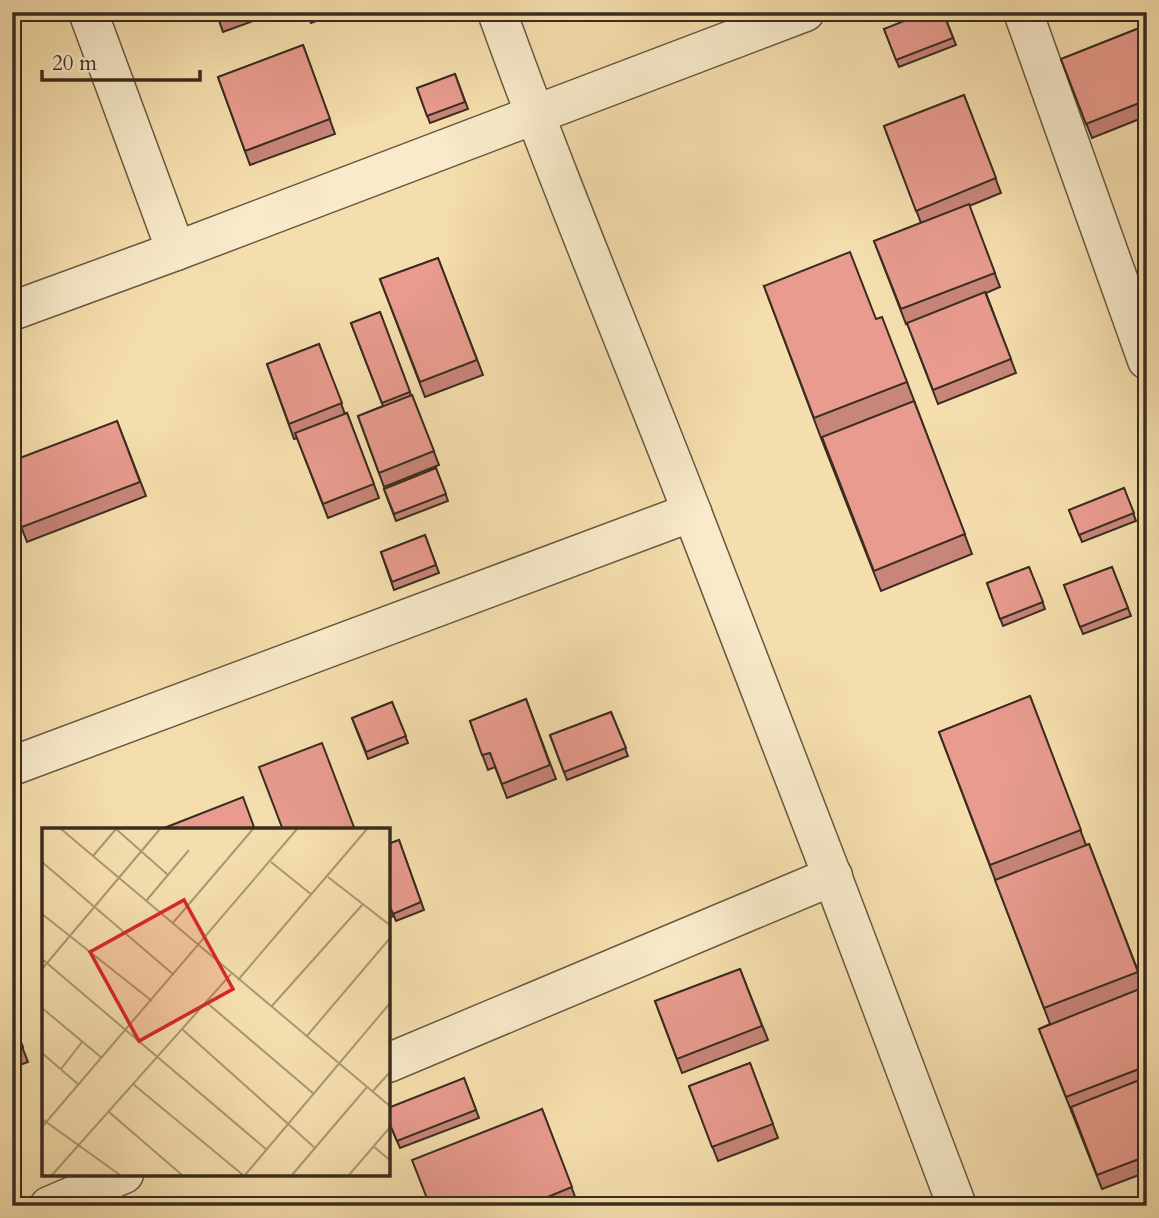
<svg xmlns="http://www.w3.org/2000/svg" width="1159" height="1218" viewBox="0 0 1159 1218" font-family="Cardo,serif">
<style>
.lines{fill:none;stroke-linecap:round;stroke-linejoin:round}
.minor-casing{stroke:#695842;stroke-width:41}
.minor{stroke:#f8eaca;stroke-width:38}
.wall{fill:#c8857a;stroke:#3a2c1f;stroke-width:2}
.building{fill:#e89b8e;stroke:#3a2c1f;stroke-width:2}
.inset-road{fill:none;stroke:#aa9774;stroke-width:2}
.view{fill:#d62828;fill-opacity:0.15;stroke:#d62828;stroke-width:3.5}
.inset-edge{fill:none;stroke:#3a2c1f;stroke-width:3.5}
</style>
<rect width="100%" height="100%" fill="#f5dead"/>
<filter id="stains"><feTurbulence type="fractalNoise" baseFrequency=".00286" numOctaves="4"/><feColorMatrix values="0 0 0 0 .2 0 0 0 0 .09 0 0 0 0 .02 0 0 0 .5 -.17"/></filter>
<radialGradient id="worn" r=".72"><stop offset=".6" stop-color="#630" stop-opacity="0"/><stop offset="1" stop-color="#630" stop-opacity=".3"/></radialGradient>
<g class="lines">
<defs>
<g id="minor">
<path d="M88,12L176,251"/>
<path d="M497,12C558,182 628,347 693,515C783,745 870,975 957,1206"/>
<path d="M1023,12L1147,360"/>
<path d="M12,311L176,251L805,12"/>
<path d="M12,766L692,512"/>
<path d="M388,1063L833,876"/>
<path d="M49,1206L124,1174"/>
</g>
</defs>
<use href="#minor" class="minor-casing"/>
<use href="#minor" class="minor"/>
</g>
<g class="wall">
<path d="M216,12H278L223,32Z"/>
<path d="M307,12H340L311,23Z"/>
<path d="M943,12L956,45L899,67L884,29Z"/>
<path d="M1147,25V116L1092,138L1061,59Z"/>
<path d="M303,45L335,134L250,165L218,77Z"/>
<path d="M455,74L468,109L430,123L417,88Z"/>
<path d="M964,95L1001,193L969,206L1000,287L986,293L1016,373L938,404L907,323L906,324L874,241L921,223L884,126Z"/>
<path d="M438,258L483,375L425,397L380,279Z"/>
<path d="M764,286L876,319L907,382L972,554L881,591L821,438Z"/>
<path d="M380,312L411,395H412L439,465L384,487L358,416L383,406L351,323Z"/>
<path d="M319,344L345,414L347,413L379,498L328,518L297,438L294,439L267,364Z"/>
<path d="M117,421L146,496L27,542L12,503Z"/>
<path d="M436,468L448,501L396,521L384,489Z"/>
<path d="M1124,488L1136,521L1082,542L1069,510Z"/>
<path d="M425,535L439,573L394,590L381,552Z"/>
<path d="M1029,567L1045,609L1003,626L987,583Z"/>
<path d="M1112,567L1131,616L1083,634L1064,585Z"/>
<path d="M12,612L19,631L12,634Z"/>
<path d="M1030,696L1086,845L1089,844L1146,992H1144L1147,1000V1172L1102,1189L1039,1029L1050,1024L939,732Z"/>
<path d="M526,699L556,779L507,798L495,767L488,770L470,721Z"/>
<path d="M392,702L408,743L368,759L352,718Z"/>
<path d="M611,712L628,756L567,780L550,735Z"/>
<path d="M399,840L424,910L396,921L389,904L394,916L388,918V844Z"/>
<path d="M740,969L768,1040L682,1073L655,1001Z"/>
<path d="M12,1021L28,1062L12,1068Z"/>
<path d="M750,1063L778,1138L718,1161L689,1086Z"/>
<path d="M464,1078L479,1118L400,1148L388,1120Z"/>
<path d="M542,1109L577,1202L567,1206H429Z"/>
</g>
<g class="building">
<path d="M216,12H234L218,18Z"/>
<path d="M926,12H943L953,38L896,60L884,29Z"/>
<path d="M1147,25V100L1086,124L1061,59Z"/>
<path d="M303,45L330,119L245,151L218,77Z"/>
<path d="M455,74L465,102L427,116L417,88Z"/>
<path d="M964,95L996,178L916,211L884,126Z"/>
<path d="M969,204L995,273L901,309L874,241Z"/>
<path d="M850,252L876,319L882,317L907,382L814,418L764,286Z"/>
<path d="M438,258L477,360L420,382L380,279Z"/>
<path d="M985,292L1011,359L933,390L907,323Z"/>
<path d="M380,312L410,392L382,403L351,323Z"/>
<path d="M319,344L342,403L289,424L267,364Z"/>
<path d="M412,395L434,451L379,473L358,416Z"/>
<path d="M914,401L965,534L874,571L822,437Z"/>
<path d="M347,413L374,484L323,504L295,433Z"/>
<path d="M117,421L140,482L22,527L12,502V461Z"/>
<path d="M436,468L446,494L394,514L384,489Z"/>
<path d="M1124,488L1134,513L1079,535L1069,510Z"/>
<path d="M425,535L436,565L392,582L381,552Z"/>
<path d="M1029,567L1043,602L1000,619L987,583Z"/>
<path d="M1112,567L1128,608L1080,627L1064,585Z"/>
<path d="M1030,696L1081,830L990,865L939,732Z"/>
<path d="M526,699L550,765L502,784L490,753L482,755L470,721Z"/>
<path d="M392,702L406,736L366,752L352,718Z"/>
<path d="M611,712L626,748L564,772L550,735Z"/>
<path d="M322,743L355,830H283L259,767Z"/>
<path d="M243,797L255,830H159Z"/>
<path d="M399,840L421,902L393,914L388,902V844Z"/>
<path d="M1089,844L1138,972L1044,1008L995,880Z"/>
<path d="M740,969L762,1026L677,1059L655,1001Z"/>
<path d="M1142,988L1147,1000V1066L1066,1097L1039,1029Z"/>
<path d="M12,1021L23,1047L12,1052Z"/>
<path d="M750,1063L773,1124L712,1147L689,1086Z"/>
<path d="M1147,1077V1156L1097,1175L1071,1107Z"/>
<path d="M464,1078L476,1110L397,1141L388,1120V1108Z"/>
<path d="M542,1109L572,1187L526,1206H430L412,1160Z"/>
</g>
<g transform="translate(42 828)">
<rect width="348" height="348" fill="#f5dead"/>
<path class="inset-road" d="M19,1L349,279M74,1L126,47M51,28L74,1M0,34L132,147M229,34L270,67M286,49L349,98M104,73L147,22M0,86L110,173M130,96L211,1M0,131L225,322M0,141L118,1M196,152L325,1M164,174L272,266M229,179L321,76M0,180L60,230M140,201L273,320M264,209L349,109M0,225L37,257M19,241L40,214M91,256L201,347M330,264L349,243M67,284L140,347M0,291L78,347M0,299L255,1M331,318L349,333M10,347L189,146M203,347L349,174M250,347L325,259M307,347L349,298"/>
<path class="view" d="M142,72L191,161L97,213L48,124Z"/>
<rect width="348" height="348" class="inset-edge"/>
</g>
<rect width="1159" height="1218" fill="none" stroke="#f5dead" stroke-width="42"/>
<rect x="14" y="14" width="1131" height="1190" fill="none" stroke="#3a2c1f" stroke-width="3.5"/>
<rect x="21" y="21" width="1117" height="1176" fill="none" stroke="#3a2c1f" stroke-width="2"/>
<path d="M42 70v10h158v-10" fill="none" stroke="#3a2c1f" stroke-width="3.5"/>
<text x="52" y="70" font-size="21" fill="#3a2c1f" stroke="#f8eaca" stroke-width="5" paint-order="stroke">20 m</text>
<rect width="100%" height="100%" filter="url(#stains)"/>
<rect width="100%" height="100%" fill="url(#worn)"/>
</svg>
